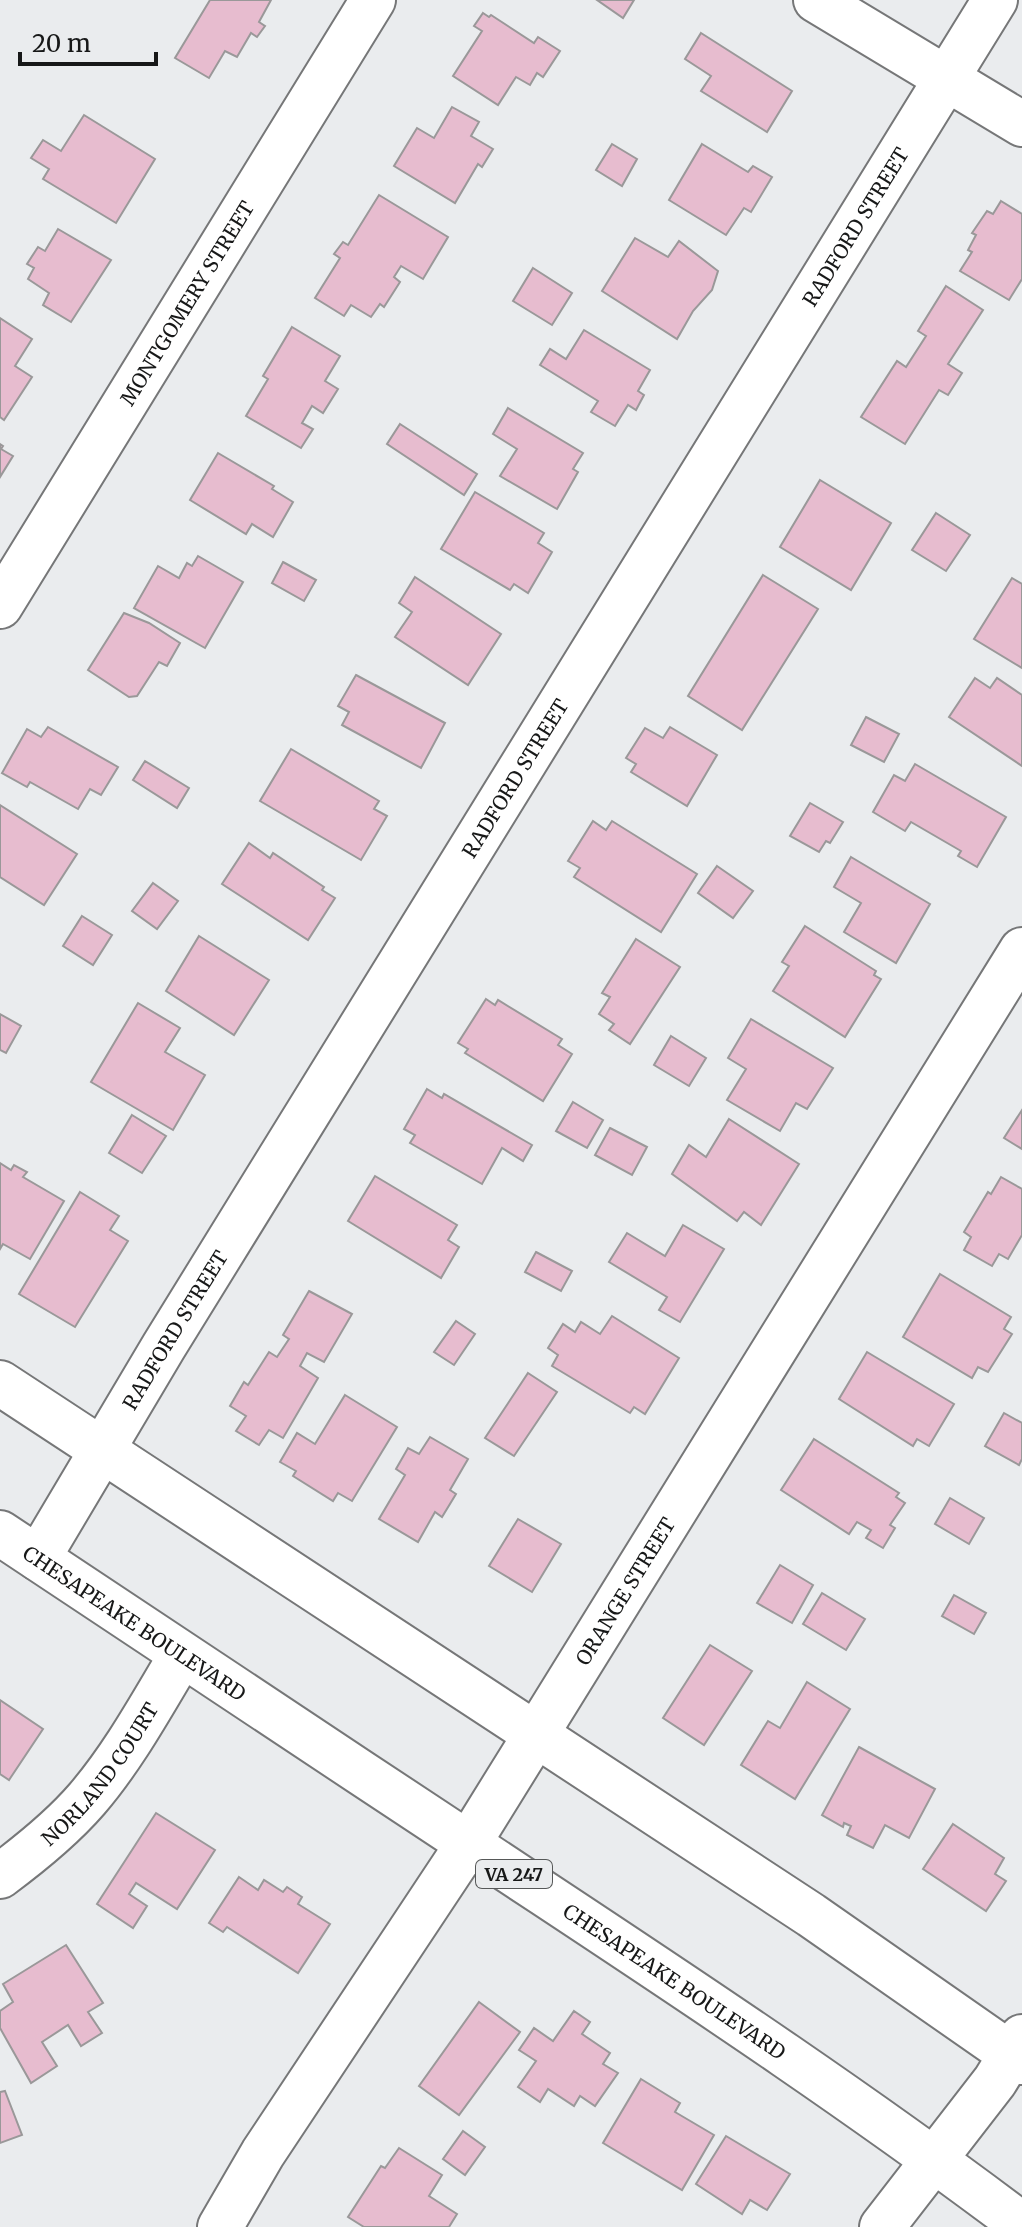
<svg xmlns="http://www.w3.org/2000/svg" width="1022" height="2227" viewBox="0 0 1022 2227" font-family="Merriweather,serif">
<style>
.building{fill:#e7bccf;stroke:#9a9899;stroke-width:2}
.lines{fill:none;stroke-linecap:round;stroke-linejoin:round}
.street-casing{stroke:#767778;stroke-width:48}
.primary-casing{stroke:#767778;stroke-width:48}
.street{stroke:#fff;stroke-width:44}
.primary{stroke:#fff;stroke-width:44}
.labels{text-anchor:middle;dominant-baseline:central;stroke-width:6;stroke-linejoin:round;paint-order:stroke}
.shield{fill:#eaecee;stroke:#565858;stroke-width:2}
.shield-label{font-size:18px;font-weight:bold;fill:#171818}
.street-label{font-size:20px;fill:#171818;stroke:#eaecee}
</style>
<rect width="100%" height="100%" fill="#eaecee"/>
<g class="building">
<path d="M210,0H271L259,22L265,26L257,37L251,33L237,57L225,51L209,78L175,58Z"/>
<path d="M597,0H634L623,18Z"/>
<path d="M483,13L489,17L491,15L534,43L538,37L560,51L543,77L537,73L530,85L516,77L498,105L453,76L482,31L474,26Z"/>
<path d="M701,33L792,91L767,132L701,91L711,76L685,59Z"/>
<path d="M452,107L479,122L471,136L493,149L482,167L478,164L455,203L394,166L417,128L434,138Z"/>
<path d="M84,115L155,159L116,223L43,179L49,169L31,158L43,140L61,151Z"/>
<path d="M612,144L637,159L622,186L596,170Z"/>
<path d="M702,144L748,172L753,166L772,177L751,212L744,208L726,235L669,200Z"/>
<path d="M379,195L448,237L423,279L401,266L394,277L400,282L384,307L380,304L371,317L351,305L344,316L315,298L340,258L334,254L343,242L348,245Z"/>
<path d="M1001,201L1022,214V279L1009,300L960,271L972,252L968,250L976,235L972,233L987,211L993,214Z"/>
<path d="M58,229L111,260L71,322L43,305L49,293L28,279L34,268L27,264L38,247L45,251Z"/>
<path d="M635,238L668,257L679,241L718,271L712,290L693,311L677,339L602,291Z"/>
<path d="M533,268L572,293L552,325L513,301Z"/>
<path d="M946,286L983,310L948,364L962,373L948,395L939,390L905,444L861,417L897,361L906,367L926,336L918,331Z"/>
<path d="M0,318L32,339L15,366L32,377L4,420L0,417Z"/>
<path d="M292,327L340,356L325,381L338,389L323,413L312,406L302,423L313,429L301,448L246,416L268,379L263,376Z"/>
<path d="M584,330L650,370L638,391L644,395L636,410L628,405L615,426L591,412L598,401L540,365L550,349L566,359Z"/>
<path d="M508,408L583,453L573,469L578,472L557,509L500,476L517,449L493,434Z"/>
<path d="M400,424L477,474L464,495L387,444Z"/>
<path d="M0,444L3,446L1,449L13,456L0,477Z"/>
<path d="M218,453L274,486L272,489L293,502L273,537L252,524L246,534L190,500Z"/>
<path d="M820,480L891,523L851,590L780,547Z"/>
<path d="M475,492L544,533L538,543L552,552L528,593L514,584L510,590L441,549Z"/>
<path d="M936,513L970,535L946,571L912,550Z"/>
<path d="M198,556L243,582L205,648L134,608L158,566L179,578L187,563L192,566Z"/>
<path d="M283,562L316,580L304,601L272,583Z"/>
<path d="M763,575L818,609L742,730L688,696Z"/>
<path d="M415,577L501,634L468,685L395,637L412,612L399,603Z"/>
<path d="M1012,578L1022,584V668L974,639Z"/>
<path d="M124,613L149,623L180,643L167,666L159,662L137,696L129,697L88,670Z"/>
<path d="M356,675L445,723L421,768L342,725L349,712L338,706Z"/>
<path d="M975,678L990,688L997,678L1022,695V766L949,717Z"/>
<path d="M866,717L899,734L884,762L851,745Z"/>
<path d="M48,727L118,767L101,795L90,789L78,809L30,782L27,787L2,773L27,729L41,737Z"/>
<path d="M670,727L717,755L687,806L631,772L636,764L626,758L645,728L663,738Z"/>
<path d="M291,749L379,801L374,809L387,816L361,860L260,801Z"/>
<path d="M145,761L189,788L177,808L133,780Z"/>
<path d="M915,764L1006,817L977,867L958,856L961,851L911,822L905,831L873,812L894,775L905,781Z"/>
<path d="M810,803L843,822L830,843L826,841L819,852L790,836Z"/>
<path d="M0,805L77,854L44,905L0,877Z"/>
<path d="M593,821L606,830L612,821L697,874L661,932L574,877L580,868L568,861Z"/>
<path d="M249,843L270,858L273,853L324,887L322,890L335,898L308,940L222,884Z"/>
<path d="M851,857L930,904L896,963L844,932L861,903L834,887Z"/>
<path d="M717,866L753,891L733,918L698,893Z"/>
<path d="M153,883L178,901L157,929L132,911Z"/>
<path d="M82,916L112,935L93,965L63,946Z"/>
<path d="M805,926L876,971L874,975L881,979L845,1037L773,991L789,966L782,962Z"/>
<path d="M199,936L269,980L234,1035L166,991Z"/>
<path d="M636,939L680,967L630,1044L609,1030L614,1024L599,1014L610,997L602,993Z"/>
<path d="M486,999L495,1005L498,1000L562,1039L558,1045L572,1054L543,1101L465,1053L468,1049L458,1043Z"/>
<path d="M138,1003L180,1028L165,1052L205,1075L173,1130L91,1082Z"/>
<path d="M0,1014L21,1026L6,1053L0,1050Z"/>
<path d="M751,1019L833,1068L807,1109L796,1103L780,1131L727,1100L746,1069L728,1058Z"/>
<path d="M671,1036L706,1058L689,1086L654,1065Z"/>
<path d="M427,1089L442,1098L444,1094L532,1145L523,1161L502,1148L482,1184L410,1143L415,1135L404,1129Z"/>
<path d="M573,1102L603,1120L587,1148L556,1131Z"/>
<path d="M1022,1110V1149L1004,1138Z"/>
<path d="M132,1115L166,1136L142,1173L109,1153Z"/>
<path d="M729,1119L799,1164L761,1225L744,1212L737,1221L672,1174L689,1145L706,1157Z"/>
<path d="M610,1128L647,1147L632,1175L595,1155Z"/>
<path d="M0,1163L11,1170L14,1165L27,1172L23,1177L64,1201L30,1259L3,1244L0,1249Z"/>
<path d="M375,1176L457,1225L448,1240L459,1247L441,1278L348,1221Z"/>
<path d="M1001,1177L1022,1189V1235L1008,1259L999,1254L992,1266L964,1250L971,1237L964,1232L988,1192L991,1194Z"/>
<path d="M80,1192L119,1216L110,1230L128,1241L75,1327L19,1294Z"/>
<path d="M683,1225L724,1249L680,1322L659,1310L667,1297L609,1262L627,1233L665,1256Z"/>
<path d="M536,1252L572,1271L561,1291L525,1272Z"/>
<path d="M940,1274L1011,1317L1004,1329L1012,1334L988,1372L978,1367L972,1378L903,1337Z"/>
<path d="M309,1291L352,1314L324,1362L307,1353L300,1366L318,1378L283,1438L269,1430L259,1445L236,1431L246,1416L230,1406L244,1382L248,1385L269,1352L277,1357L289,1339L283,1335Z"/>
<path d="M612,1316L679,1358L645,1414L634,1407L630,1413L552,1366L558,1355L548,1348L563,1324L575,1332L581,1322L600,1334Z"/>
<path d="M456,1321L475,1334L454,1365L434,1352Z"/>
<path d="M867,1352L954,1404L929,1446L917,1439L913,1446L839,1399Z"/>
<path d="M528,1373L557,1392L514,1456L485,1438Z"/>
<path d="M345,1395L397,1427L352,1501L338,1493L333,1501L293,1476L296,1471L280,1462L297,1433L315,1444Z"/>
<path d="M1004,1413L1022,1423V1459L1019,1465L985,1446Z"/>
<path d="M430,1437L468,1459L450,1490L456,1494L442,1517L435,1512L418,1542L379,1519L405,1475L396,1469L408,1448L419,1454Z"/>
<path d="M814,1439L899,1493L896,1497L905,1503L890,1525L895,1528L883,1548L866,1538L871,1530L857,1522L849,1534L781,1490Z"/>
<path d="M950,1498L984,1518L969,1544L935,1524Z"/>
<path d="M518,1519L561,1544L532,1592L489,1566Z"/>
<path d="M780,1565L813,1585L792,1623L757,1603Z"/>
<path d="M822,1593L865,1619L846,1650L803,1624Z"/>
<path d="M954,1595L986,1613L974,1634L942,1616Z"/>
<path d="M710,1645L752,1671L704,1745L663,1718Z"/>
<path d="M807,1682L850,1709L795,1799L741,1765L768,1721L780,1728Z"/>
<path d="M0,1700L43,1729L9,1780L0,1774Z"/>
<path d="M859,1747L935,1789L909,1838L885,1825L873,1848L847,1835L851,1826L844,1823L843,1827L822,1815Z"/>
<path d="M156,1813L215,1850L177,1909L136,1883L129,1894L147,1906L133,1928L97,1904Z"/>
<path d="M953,1824L1004,1858L995,1874L1006,1881L986,1911L923,1869Z"/>
<path d="M239,1877L258,1890L264,1880L283,1892L287,1887L302,1897L298,1904L330,1924L298,1973L227,1927L223,1932L209,1923Z"/>
<path d="M66,1945L103,2003L88,2012L102,2033L81,2046L68,2025L42,2042L57,2066L31,2083L0,2028V2011L13,2002L3,1984Z"/>
<path d="M479,2002L520,2032L459,2115L419,2086Z"/>
<path d="M574,2011L590,2022L582,2034L610,2053L603,2064L618,2073L595,2106L580,2096L574,2106L548,2089L540,2102L518,2087L536,2061L519,2050L534,2028L553,2041Z"/>
<path d="M641,2079L680,2103L675,2112L714,2135L682,2190L603,2143Z"/>
<path d="M5,2091L22,2135L0,2143V2092Z"/>
<path d="M463,2131L485,2147L465,2175L443,2159Z"/>
<path d="M726,2136L790,2174L767,2210L750,2200L742,2214L696,2184Z"/>
<path d="M399,2148L442,2175L429,2196L457,2214L449,2227H364L348,2217L381,2166L385,2168Z"/>
</g>
<g class="lines">
<defs>
<g id="street">
<path d="M816,0L1022,124"/>
<path id="s1" d="M0,606L373,0"/>
<path id="s2" d="M38,1558L164,1346L995,0"/>
<path id="s3" d="M0,1876C31,1853 62,1828 87,1799C124,1756 152,1704 181,1656"/>
<path id="s4" d="M220,2227L263,2153L468,1844L1022,950"/>
<path d="M882,2227L995,2081L1022,2037"/>
</g>
<g id="primary">
<path d="M0,1383L811,1915L1022,2062"/>
<path id="s5" d="M0,1533C180,1654 362,1773 543,1893C705,2000 867,2108 1022,2225"/>
</g>
</defs>
<use href="#street" class="street-casing"/>
<use href="#primary" class="primary-casing"/>
<use href="#street" class="street"/>
<use href="#primary" class="primary"/>
</g>
<g class="labels">
<rect class="shield" x="476" y="1860" width="76" height="28" rx="6"/>
<g class="shield-label">
<text x="514" y="1874">VA 247</text>
</g>
<g class="street-label">
<text stroke="none"><textPath href="#s2" startOffset="1562">RADFORD STREET</textPath></text>
<text stroke="none"><textPath href="#s1" startOffset="356">MONTGOMERY STREET</textPath></text>
<text stroke="none"><textPath href="#s2" startOffset="914">RADFORD STREET</textPath></text>
<text stroke="none"><textPath href="#s2" startOffset="266">RADFORD STREET</textPath></text>
<text stroke="none"><textPath href="#s4" startOffset="754">ORANGE STREET</textPath></text>
<text stroke="none"><textPath href="#s5" startOffset="162">CHESAPEAKE BOULEVARD</textPath></text>
<text stroke="none"><textPath href="#s3" startOffset="144">NORLAND COURT</textPath></text>
<text stroke="none"><textPath href="#s5" startOffset="810">CHESAPEAKE BOULEVARD</textPath></text>
</g>
</g>
<path d="M20 52v12h136v-12" fill="none" stroke="#171818" stroke-width="4"/>
<text x="32" y="52" font-size="24" fill="#171818" stroke="#eaecee" stroke-width="6" paint-order="stroke">20 m</text>
</svg>
